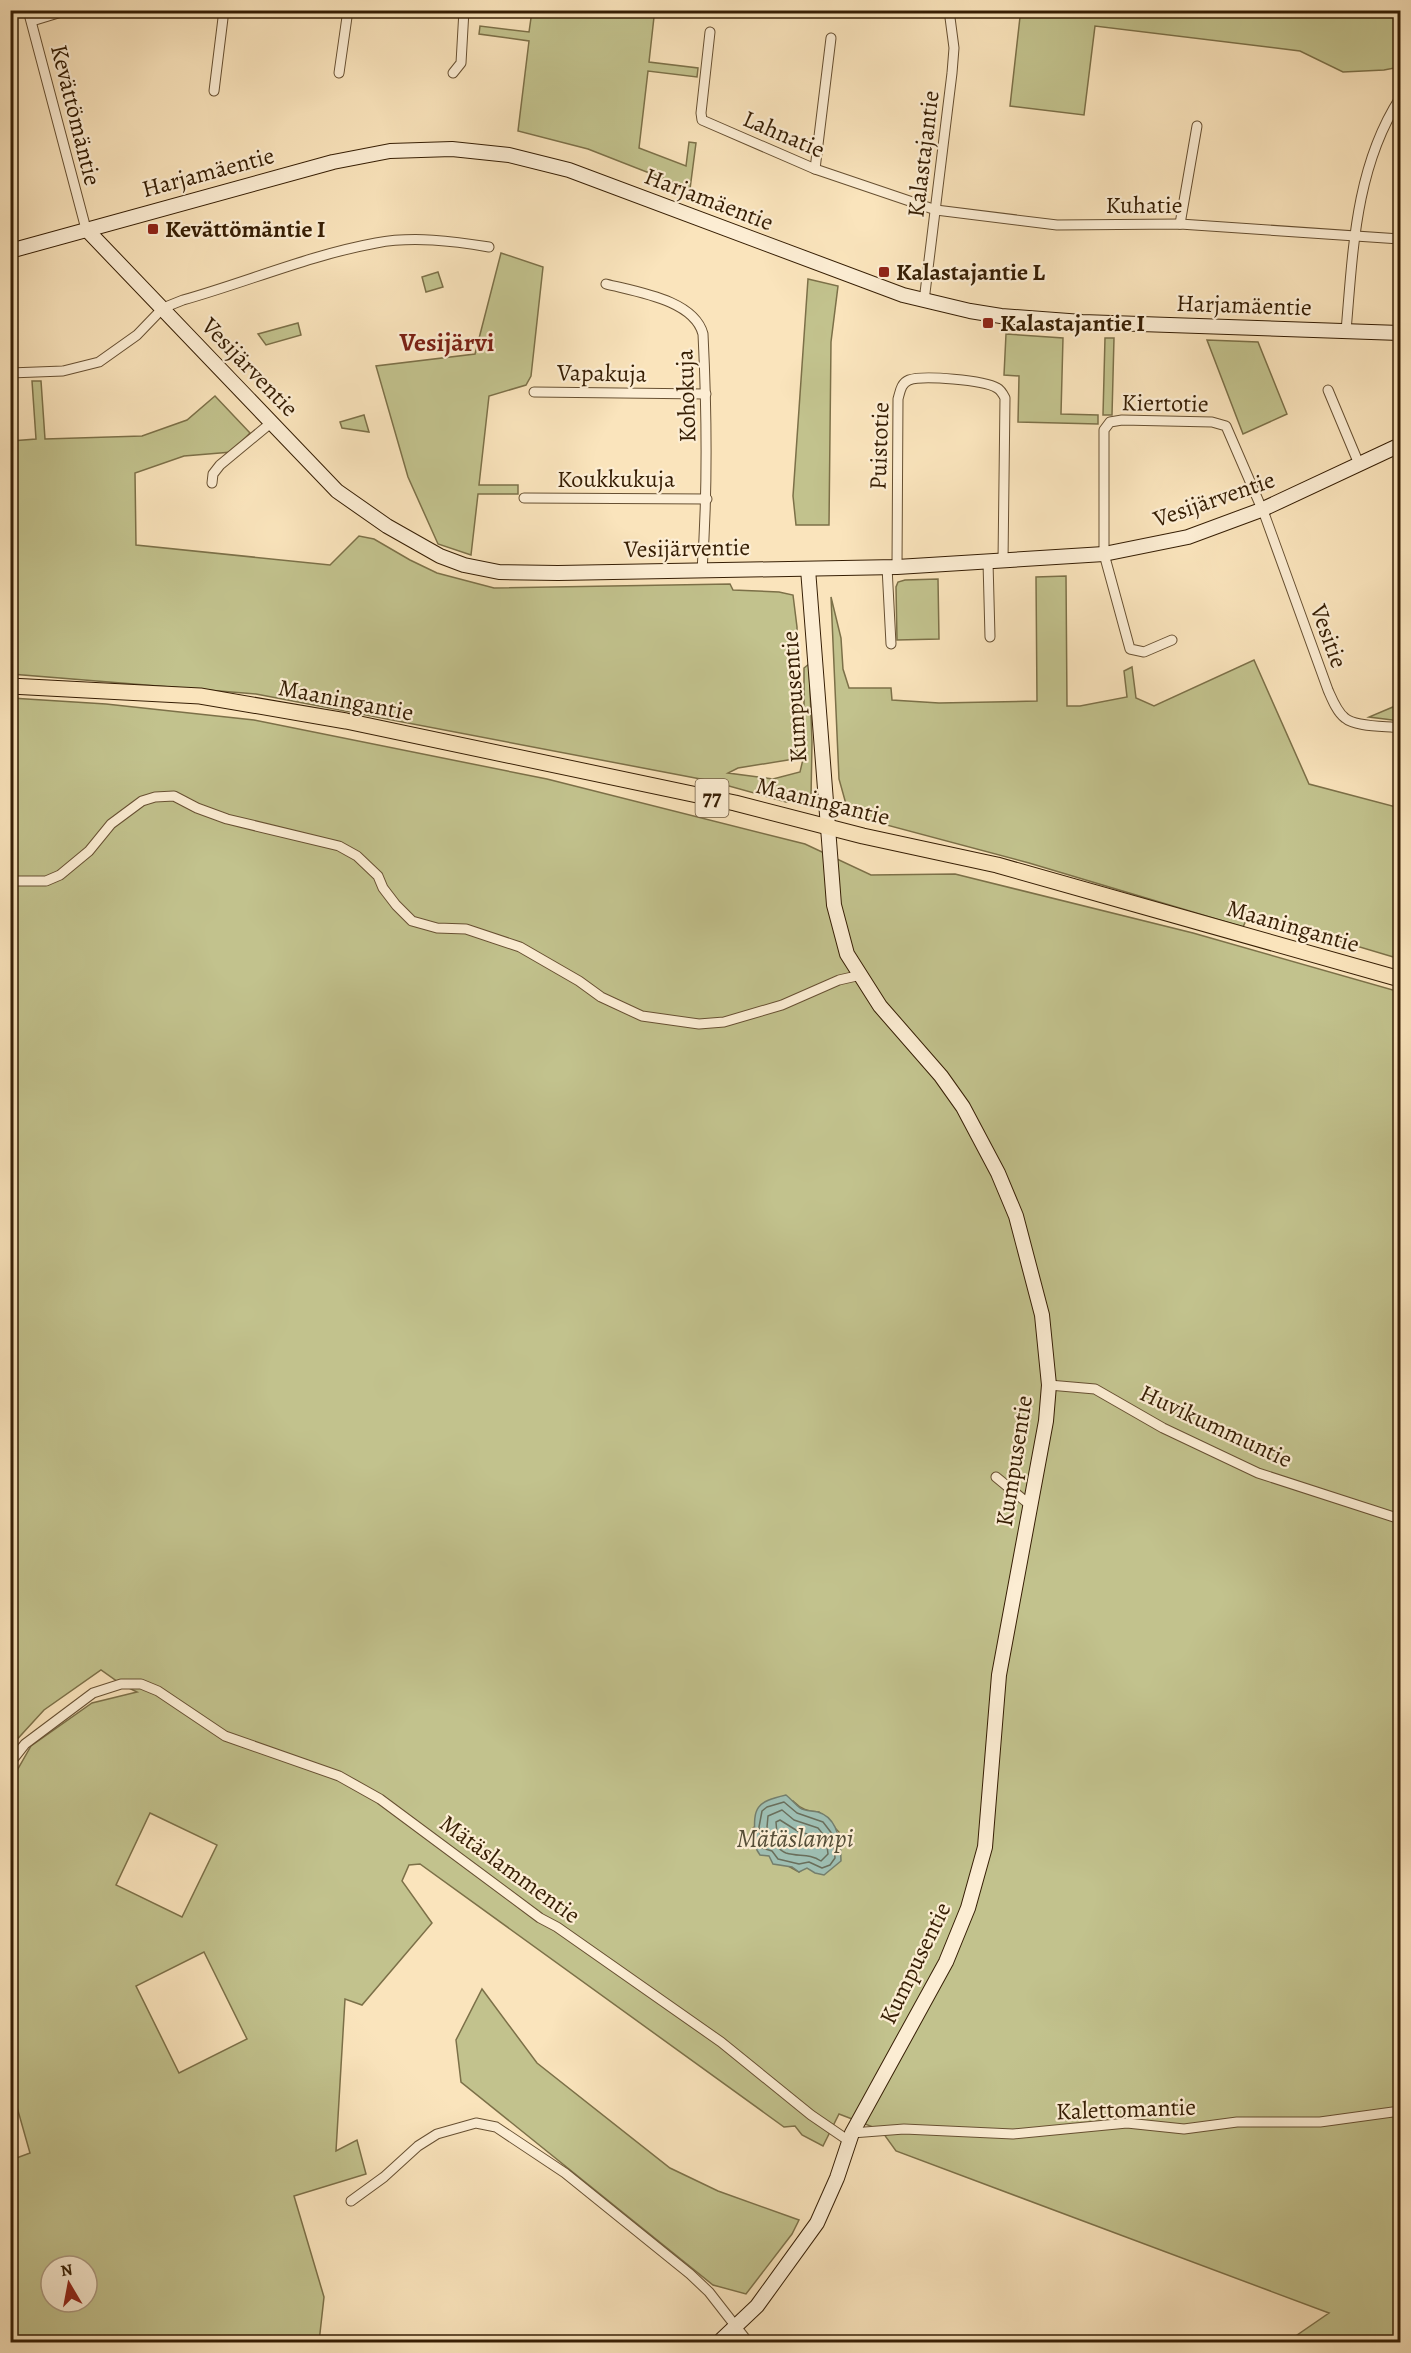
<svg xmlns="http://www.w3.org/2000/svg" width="1411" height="2353" viewBox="0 0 1411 2353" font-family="Alegreya,serif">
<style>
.green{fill:#c2c28d;stroke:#7c7048;stroke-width:1.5;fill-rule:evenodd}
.water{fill:#9ebeb2;stroke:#747e6c;stroke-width:1.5}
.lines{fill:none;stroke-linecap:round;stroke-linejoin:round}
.shore{stroke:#6a6e5b;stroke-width:1.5}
.street-casing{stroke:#675032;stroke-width:11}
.secondary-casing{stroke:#361e04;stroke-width:16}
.primary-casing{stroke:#361e04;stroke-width:17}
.street{stroke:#fcedd3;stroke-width:9}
.secondary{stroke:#fcedd3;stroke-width:14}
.primary{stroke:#fae4bc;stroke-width:15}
.poi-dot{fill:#8f2418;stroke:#fcedd3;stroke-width:2}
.labels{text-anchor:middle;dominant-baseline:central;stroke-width:4.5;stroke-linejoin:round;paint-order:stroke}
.shield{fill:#fcedd3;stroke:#715c42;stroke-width:1.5}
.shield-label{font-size:22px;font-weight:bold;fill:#361e04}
.street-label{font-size:24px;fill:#361e04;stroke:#fcedd3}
.poi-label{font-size:24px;font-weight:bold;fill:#361e04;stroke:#fcedd3;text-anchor:start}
.neighbourhood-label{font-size:26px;font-weight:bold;fill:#7a1f14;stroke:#fcedd3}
.water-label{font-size:26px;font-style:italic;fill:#554e38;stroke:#fcedd3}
</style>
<rect width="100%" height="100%" fill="#fae4bc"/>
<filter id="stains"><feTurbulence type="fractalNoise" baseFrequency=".00333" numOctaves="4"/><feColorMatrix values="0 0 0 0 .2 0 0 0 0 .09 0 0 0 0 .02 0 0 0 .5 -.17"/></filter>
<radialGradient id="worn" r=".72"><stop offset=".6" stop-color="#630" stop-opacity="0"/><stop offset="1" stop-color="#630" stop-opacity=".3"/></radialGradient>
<g class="green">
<path d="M532,11H659L654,17L649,62L698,68L697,77L648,71L639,148L686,166L689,142L696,143L690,189L588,149L518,131L529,41L479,34L480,26L529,32Z"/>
<path d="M972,11H1400V67L1384,70L1343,72L1300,51L1095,26L1084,115L1010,106L1020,17Z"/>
<path d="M501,253L543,267L531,376L526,385L489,396L479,485H518V494H478L471,555L438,544L408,477L376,366L475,354Z"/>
<path d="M438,272L443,287L426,292L422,277Z"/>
<path d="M808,279L838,286L831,342L829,525H796L793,496Z"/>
<path d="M298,323L301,335L266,345L258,334Z"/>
<path d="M1006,334L1063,338L1061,414L1098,415V424L1018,422L1019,376L1004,375Z"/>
<path d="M1105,338H1114L1112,415H1103Z"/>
<path d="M1207,340L1258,342L1287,414L1243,434Z"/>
<path d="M32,381H41L45,439L142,436L187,420L215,396L250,433L232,452L184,456L135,473L136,545L330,565L359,536L374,539L410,560L437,573L494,588L730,584L733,590L779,592L793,595L797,627V752L794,759L738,768L728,773L773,779L800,772L804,755V668L809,664L812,742L811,799L805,801L786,802L711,781L256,694L11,674V441L36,439Z"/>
<path d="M364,415L369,432L342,428L340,422Z"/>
<path d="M1066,576L1067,706H1080L1127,697L1124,671L1132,667L1136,698L1154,706L1254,660L1309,784L1400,808V959L1249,914L1243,927L1029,863L849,815L839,779L831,597L841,638L843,669L849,688H891L892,700L939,703L1037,701L1036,577Z"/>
<path d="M938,579L939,639L897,640L896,587L898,582L905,580Z"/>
<path d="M11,698L106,704L254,720L547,779L805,844L871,875L955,874L1193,933L1400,992V2342H1287L1329,2313L896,2151L881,2130L839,2114L823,2146L802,2135L795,2126L784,2127L420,1864L409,1865L402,1881L432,1923L362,2005L345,1999L336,2151L357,2140L366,2174L294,2196L324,2297L319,2342H11V2160L30,2153L11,2086V1781L31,1746L92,1703L137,1692L121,1684L101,1670L44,1710L11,1746ZM793,1801C801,1809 808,1812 819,1812L839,1832L840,1842L799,1872L754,1847L753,1828ZM150,1813L217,1845L182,1917L116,1885ZM204,1952L247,2039L179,2073L136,1986ZM51,2266H87V2302H51Z"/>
<path d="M1400,704V721L1369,717Z"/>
<path d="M482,1989L537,2063L670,2168L718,2191L799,2220L792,2234L746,2294L713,2285L461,2082L456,2040Z"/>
</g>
<path class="water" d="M786,1795C791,1799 795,1804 800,1808C806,1812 812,1810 818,1812C839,1818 841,1844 841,1861L824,1875L815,1873L807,1868L799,1872L792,1867L773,1864L769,1856L760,1855C755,1848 755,1846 755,1837C753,1807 756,1802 786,1795Z"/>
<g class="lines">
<g class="shore">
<path d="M784,1802L797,1813L823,1822L833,1835L835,1858L830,1865L822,1868L809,1862L799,1864L778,1859L772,1851L762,1848L759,1827L762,1811L767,1807Z"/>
<path d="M782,1810L794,1820L818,1828L826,1838L828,1854L821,1861C809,1853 799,1857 786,1853C780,1851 776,1844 769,1841L767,1827L768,1816Z"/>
<path d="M780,1820L799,1832L812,1835L817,1841V1845C799,1848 792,1845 777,1834L776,1822Z"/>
</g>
<defs>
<g id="street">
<path d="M28,10L86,229"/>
<path d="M32,21L68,10"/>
<path d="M710,32L701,113L702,120L815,169L936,210L1057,225L1180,224L1400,239"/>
<path d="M339,73L348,10"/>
<path d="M453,73L461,63L464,10"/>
<path d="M214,91L224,10"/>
<path d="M815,169L831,38"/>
<path d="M1180,224L1197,126"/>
<path d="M606,284C637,292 694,300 703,334C707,415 708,490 702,570"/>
<path d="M924,301L952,73L954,48L949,10"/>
<path d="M1346,331C1353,251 1355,168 1400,98"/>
<path d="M10,373L63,371L99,362L137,335L163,308L183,300C247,282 310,255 376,243C413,236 453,241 489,247"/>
<path d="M1328,390L1359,464"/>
<path d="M534,392L706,394"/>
<path d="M212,483L213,474L220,465L272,422"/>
<path d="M524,498L707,499"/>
<path d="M988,562L990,637"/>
<path d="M887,567L891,644"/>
<path d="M897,567L898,399C900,392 901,383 909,380C923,375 984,380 997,388C1001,390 1003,394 1005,398L1003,561"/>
<path d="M1172,640L1144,652L1130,649L1104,554V430L1110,422L1122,420L1212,422L1226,426L1265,516L1328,690C1332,699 1337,712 1345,718C1355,727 1387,726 1400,728"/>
<path d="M10,881H46L60,875L89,851L111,824L142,801L155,797L174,796L197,808L227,819L339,846L357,856L378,876L383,888L396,905L412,921L437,928L466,929L520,947L579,981L601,997L642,1016L699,1024L724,1022L782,1005L839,980L861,975"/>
<path d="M1049,1385L1095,1389L1163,1428L1258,1473L1400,1519"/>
<path d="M996,1477L1030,1505"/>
<path d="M10,1763L25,1744L93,1693L121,1684H141L158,1691L225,1736L339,1776L380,1799L540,1918L557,1927L721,2042L811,2115L849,2141"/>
<path d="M852,2133L904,2129L1013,2134L1127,2123L1184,2129L1237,2122H1320L1400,2111"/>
<path d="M351,2201L384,2177L418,2146L437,2134L476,2123L496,2127L565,2173L690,2274L709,2292L748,2342"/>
</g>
<g id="secondary">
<path d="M86,229L337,491L387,526L440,556L464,565L499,572L558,573L897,567L1104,554L1188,537L1261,510L1400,445"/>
<path d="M10,251L333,162L390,151L452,149L509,155L569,170L903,295L970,311L1001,316L1082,322L1400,333"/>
<path d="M719,2342L757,2306L817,2223L837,2178L852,2133L946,1962L968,1908L985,1847L999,1675L1046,1421L1049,1385L1042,1315L1016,1216L998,1173L963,1107L941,1076L880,1006L847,954L834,905L808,569"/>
</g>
<path id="primary" d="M10,686L200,696L346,721L735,803L863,836L997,865L1400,979"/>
</defs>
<use href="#street" class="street-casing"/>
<use href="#secondary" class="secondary-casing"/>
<use href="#primary" class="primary-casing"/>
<use href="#street" class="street"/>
<use href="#secondary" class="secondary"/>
<use href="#primary" class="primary"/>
</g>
<g class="poi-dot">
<rect x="147" y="223" width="12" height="12" rx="3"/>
<rect x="878" y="266" width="12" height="12" rx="3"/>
<rect x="982" y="317" width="12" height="12" rx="3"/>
</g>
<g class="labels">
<rect class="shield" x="695.5" y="779" width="33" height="38" rx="4.5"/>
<g class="shield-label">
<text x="712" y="798">77</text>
</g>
<g class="street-label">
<text transform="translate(76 115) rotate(76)">Kevättömäntie</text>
<text transform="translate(784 134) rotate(23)">Lahnatie</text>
<text transform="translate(923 154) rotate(-83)">Kalastajantie</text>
<text transform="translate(208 172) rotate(-15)">Harjamäentie</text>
<text transform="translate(709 199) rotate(21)">Harjamäentie</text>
<text x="1144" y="205">Kuhatie</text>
<text transform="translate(1244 305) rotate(2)">Harjamäentie</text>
<text transform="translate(250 367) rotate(46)">Vesijärventie</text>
<text transform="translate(602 373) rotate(1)">Vapakuja</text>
<text transform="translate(686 396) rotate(-92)">Kohokuja</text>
<text transform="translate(1165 403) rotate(1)">Kiertotie</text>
<text transform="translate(879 446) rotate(-88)">Puistotie</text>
<text x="616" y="479">Koukkukuja</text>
<text transform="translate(1214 499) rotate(-19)">Vesijärventie</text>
<text transform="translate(687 548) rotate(-1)">Vesijärventie</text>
<text transform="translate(1329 636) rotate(70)">Vesitie</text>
<text transform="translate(794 697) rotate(-94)">Kumpusentie</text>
<text transform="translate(346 700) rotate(11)">Maaningantie</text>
<text transform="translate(823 801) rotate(14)">Maaningantie</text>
<text transform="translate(1293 926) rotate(16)">Maaningantie</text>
<text transform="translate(1216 1426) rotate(25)">Huvikummuntie</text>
<text transform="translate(1014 1461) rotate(-81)">Kumpusentie</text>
<text transform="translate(510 1869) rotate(36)">Mätäslammentie</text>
<text transform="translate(915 1963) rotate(-64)">Kumpusentie</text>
<text transform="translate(1126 2109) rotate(-2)">Kalettomantie</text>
</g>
<g class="poi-label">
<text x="165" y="229">Kevättömäntie I</text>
<text x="896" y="272">Kalastajantie L</text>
<text x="1000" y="323">Kalastajantie I</text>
</g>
<g class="neighbourhood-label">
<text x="447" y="342">Vesijärvi</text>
</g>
<g class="water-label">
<text x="795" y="1838">Mätäslampi</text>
</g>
</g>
<rect width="1411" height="2353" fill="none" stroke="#fae4bc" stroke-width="36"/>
<rect x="12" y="12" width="1387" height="2329" fill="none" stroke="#361e04" stroke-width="3"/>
<rect x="18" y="18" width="1375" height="2317" fill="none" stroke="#361e04" stroke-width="1.5"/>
<g transform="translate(69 2284) rotate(350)"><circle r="28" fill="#fcedd3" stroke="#ad9a80" stroke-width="1.5"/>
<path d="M0-4.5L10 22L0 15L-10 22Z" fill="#8f2418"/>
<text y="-9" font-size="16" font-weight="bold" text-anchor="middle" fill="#361e04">N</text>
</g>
<rect width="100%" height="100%" filter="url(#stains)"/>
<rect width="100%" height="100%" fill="url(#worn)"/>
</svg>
